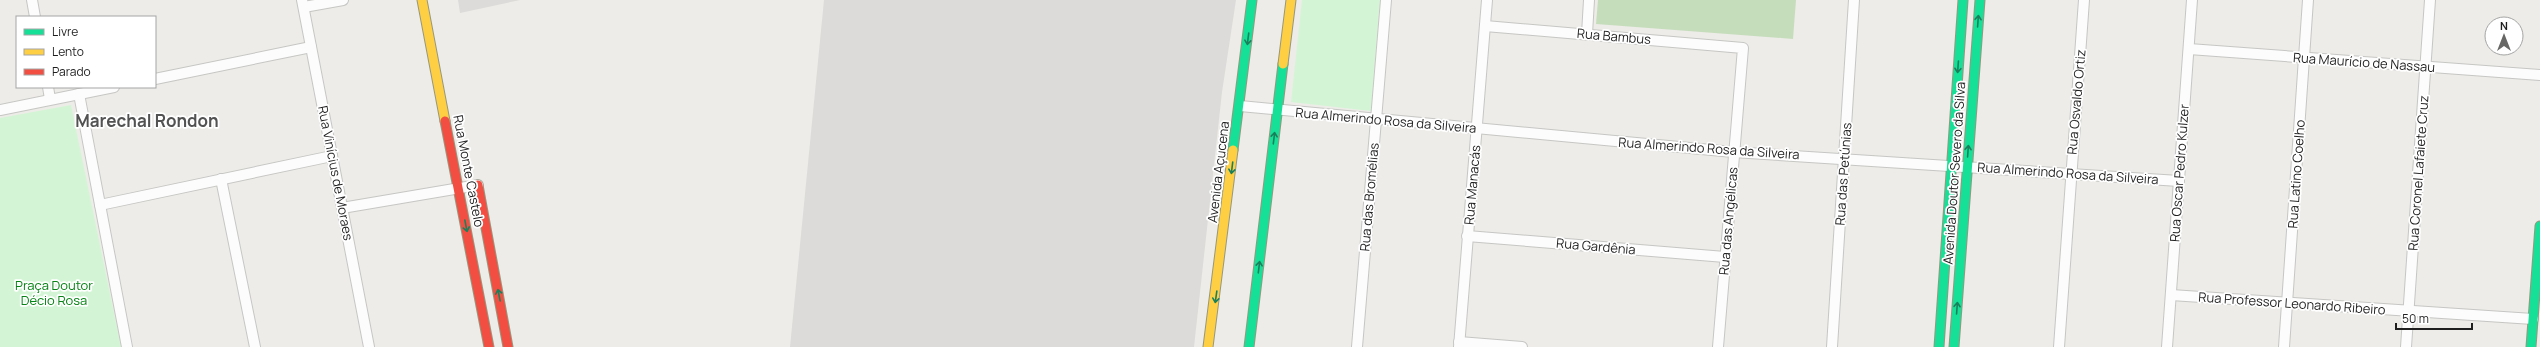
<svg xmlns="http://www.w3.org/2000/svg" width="2540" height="347" viewBox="0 0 2540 347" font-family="Manrope,sans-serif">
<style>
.residential{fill:#dcdbd9}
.forest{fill:#c6ddbc}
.park{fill:#d4f5d5}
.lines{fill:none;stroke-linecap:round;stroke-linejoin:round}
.street-casing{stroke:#c6c6c4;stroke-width:12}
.fast-casing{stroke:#96987e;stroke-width:11}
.slow-casing{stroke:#96987e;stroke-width:11}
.jam-casing{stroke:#96987e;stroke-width:11}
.street{stroke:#fcfcfc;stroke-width:10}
.fast{stroke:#16e098;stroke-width:9}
.slow{stroke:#ffcf43;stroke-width:9}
.jam{stroke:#f24e42;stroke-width:9}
.oneway{stroke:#1a805c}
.labels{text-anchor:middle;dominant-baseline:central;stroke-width:3.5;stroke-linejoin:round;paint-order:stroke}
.street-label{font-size:13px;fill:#1f1f1f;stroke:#fff}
.park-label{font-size:13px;fill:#068314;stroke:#fff}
.district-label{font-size:17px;font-weight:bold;fill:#525252;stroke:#fff}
</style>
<rect width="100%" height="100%" fill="#edece8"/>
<g class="residential">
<path d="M458,0H520L460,13Z"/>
<path d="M824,0H1236L1222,92L1194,347H790Z"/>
</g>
<path class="forest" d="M1598,0H1796L1793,39L1596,24Z"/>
<g class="park">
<path d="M1302,0H1380L1371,111L1291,102Z"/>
<path d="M71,105L121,347H0V118Z"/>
</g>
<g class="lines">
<defs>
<g id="street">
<path d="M32,0L35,17"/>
<path d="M302,0L369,347"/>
<path d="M304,7L343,0"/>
<path d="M1485,26L1743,48L1718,347"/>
<path d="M1587,34L1589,0"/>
<path d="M2189,49L2540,75"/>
<path d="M155,79L311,47"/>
<path d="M48,87L50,99"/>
<path d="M79,94L127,347"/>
<path d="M1240,106L1733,152L2179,181"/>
<path d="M0,110L114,87"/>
<path d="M221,179L255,347"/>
<path d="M100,205L332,156"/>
<path d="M342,208L478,185"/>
<path d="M1467,236L1725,257"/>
<path d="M2171,295L2533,319"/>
<path d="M1459,342L1522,347"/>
<path d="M1357,347L1386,0"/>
<path d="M1459,347L1487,0"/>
<path d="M1832,347L1854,0"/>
<path d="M2059,347L2084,0"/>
<path d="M2167,347L2192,0"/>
<path d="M2284,347L2308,0"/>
<path d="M2406,347L2430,0"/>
</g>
<g id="fast">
<path d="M1233,150L1252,0"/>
<path d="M1249,347L1283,64"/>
<path d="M1939,347L1963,0"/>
<path d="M1954,347L1980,0"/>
<path d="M2531,347L2540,226"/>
</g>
<g id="slow">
<path d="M422,0L445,121"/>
<path d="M1283,64L1291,0"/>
<path d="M1208,347L1233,150"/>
</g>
<g id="jam">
<path d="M445,121L489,347"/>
<path d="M478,185L508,347"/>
</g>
</defs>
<use href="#street" class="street-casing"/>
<use href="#fast" class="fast-casing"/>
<use href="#slow" class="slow-casing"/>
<use href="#jam" class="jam-casing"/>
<use href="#street" class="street"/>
<use href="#fast" class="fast"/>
<use href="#slow" class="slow"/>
<use href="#jam" class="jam"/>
</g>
<defs><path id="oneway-shaft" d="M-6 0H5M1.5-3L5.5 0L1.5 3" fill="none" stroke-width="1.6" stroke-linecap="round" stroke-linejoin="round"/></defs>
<g class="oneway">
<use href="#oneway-shaft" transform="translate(1978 21) rotate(-86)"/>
<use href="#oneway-shaft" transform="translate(1248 39) rotate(97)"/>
<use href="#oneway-shaft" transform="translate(1958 67) rotate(94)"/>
<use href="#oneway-shaft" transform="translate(1274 138) rotate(-83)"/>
<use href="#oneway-shaft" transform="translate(1968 151) rotate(-86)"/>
<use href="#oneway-shaft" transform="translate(1232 168) rotate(97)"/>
<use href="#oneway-shaft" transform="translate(466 226) rotate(79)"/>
<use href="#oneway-shaft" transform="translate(1259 267) rotate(-83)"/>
<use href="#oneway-shaft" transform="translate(499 295) rotate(-101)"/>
<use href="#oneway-shaft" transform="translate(1216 297) rotate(98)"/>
<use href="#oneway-shaft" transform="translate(1957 308) rotate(-86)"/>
</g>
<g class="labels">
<g class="street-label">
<text transform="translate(1614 36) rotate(5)">Rua Bambus</text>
<text transform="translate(2364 62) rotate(4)">Rua Maurício de Nassau</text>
<text transform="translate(2076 102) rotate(-85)">Rua Osvaldo Ortiz</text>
<text transform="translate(1386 120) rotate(5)">Rua Almerindo Rosa da Silveira</text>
<text transform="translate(1709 148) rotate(4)">Rua Almerindo Rosa da Silveira</text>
<text transform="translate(469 171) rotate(79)">Rua Monte Castelo</text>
<text transform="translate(1218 172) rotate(-83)">Avenida Açucena</text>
<text transform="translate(336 173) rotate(79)">Rua Vinícius de Moraes</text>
<text transform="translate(1954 173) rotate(-86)">Avenida Doutor Severo da Silva</text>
<text transform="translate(2068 173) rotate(4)">Rua Almerindo Rosa da Silveira</text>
<text transform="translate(2179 173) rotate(-86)">Rua Oscar Pedro Kulzer</text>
<text transform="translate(2418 173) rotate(-86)">Rua Coronel Lafaiete Cruz</text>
<text transform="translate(1843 174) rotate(-86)">Rua das Petúnias</text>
<text transform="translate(2296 174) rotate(-86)">Rua Latino Coelho</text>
<text transform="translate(1472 185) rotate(-85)">Rua Manacás</text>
<text transform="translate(1369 197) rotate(-85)">Rua das Bromélias</text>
<text transform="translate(1728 221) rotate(-85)">Rua das Angélicas</text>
<text transform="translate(1596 246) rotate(5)">Rua Gardênia</text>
<text transform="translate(2292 303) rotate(4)">Rua Professor Leonardo Ribeiro</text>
</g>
<g class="park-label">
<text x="54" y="285">Praça Doutor<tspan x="54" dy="15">Décio Rosa</tspan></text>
</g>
<g class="district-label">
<text x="147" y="120">Marechal Rondon</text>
</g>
</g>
<rect x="16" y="16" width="140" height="72" fill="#ffffff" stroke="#a5a5a5"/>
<rect x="24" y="29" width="20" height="6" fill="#16e098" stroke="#a5a5a5"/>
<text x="52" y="36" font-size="12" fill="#1f1f1f">Livre</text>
<rect x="24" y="49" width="20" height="6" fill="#ffcf43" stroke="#a5a5a5"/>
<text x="52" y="56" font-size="12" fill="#1f1f1f">Lento</text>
<rect x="24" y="69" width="20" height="6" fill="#f24e42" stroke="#a5a5a5"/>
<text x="52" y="76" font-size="12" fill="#1f1f1f">Parado</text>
<g transform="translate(2504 36)"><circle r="19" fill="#ffffff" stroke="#a5a5a5"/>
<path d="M0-3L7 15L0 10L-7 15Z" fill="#676765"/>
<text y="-6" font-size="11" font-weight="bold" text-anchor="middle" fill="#1f1f1f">N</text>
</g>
<path d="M2396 323v6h76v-6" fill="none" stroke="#1f1f1f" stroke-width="2"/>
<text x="2402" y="323" font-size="12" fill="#1f1f1f" stroke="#ffffff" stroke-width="3" paint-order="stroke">50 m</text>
</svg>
